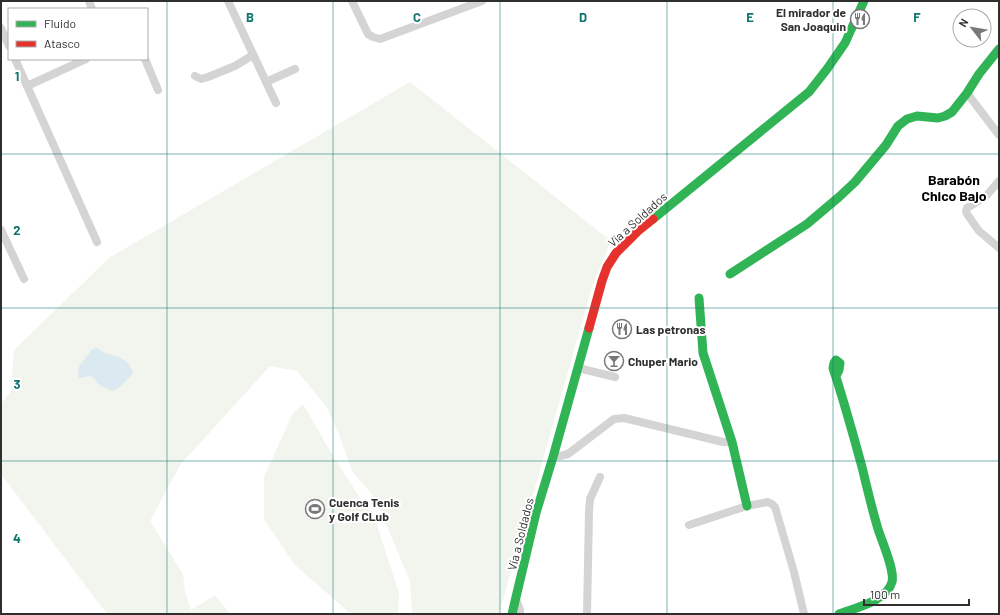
<svg xmlns="http://www.w3.org/2000/svg" width="1000" height="615" viewBox="0 0 1000 615" font-family="Barlow,sans-serif">
<style>
.green{fill:#f1f5ed}
.water{fill:#dbe9f0}
.lines{fill:none;stroke-linecap:round;stroke-linejoin:round}
.street{stroke:#d4d4d4;stroke-width:8}
.fast{stroke:#30b455;stroke-width:9}
.jam{stroke:#e5322d;stroke-width:9}
.grid{fill:none;stroke:#0f766e;stroke-width:1;stroke-opacity:0.55}
.labels{text-anchor:middle;dominant-baseline:central;stroke-width:4;stroke-linejoin:round;paint-order:stroke}
.poi-label{font-size:12px;font-weight:bold;fill:#2f2f2f;stroke:#fff;text-anchor:start}
.street-label{font-size:12px;fill:#2f2f2f;stroke:#fff}
.quarter-label{font-size:14px;font-weight:bold;fill:#000;stroke:#fff}
.grid-label{font-size:13px;text-anchor:middle;font-weight:bold;fill:#0f766e;stroke:#fff;stroke-width:4;stroke-linejoin:round;paint-order:stroke}
</style>
<rect width="100%" height="100%" fill="#fff"/>
<g class="green">
<path d="M410,82L611,241L592,287L499,614H412L410,581L375,498L352,471L339,434L326,406L297,371L270,366L180,465L150,521L183,574L185,592L191,610L215,595L230,614H107L1,474V404L11,391L14,350L109,258Z"/>
<path d="M303,404L334,458L376,522L399,593L398,614H351L295,565L264,519V477L293,413Z"/>
</g>
<path class="water" d="M97,348L107,354L116,356L122,359L128,363L133,372C129,379 119,389 112,391L99,385L95,379L90,376L79,378C79,376 78,373 78,371C79,363 88,357 91,350Z"/>
<g class="lines">
<g class="street">
<path d="M89,1L92,9"/>
<path d="M228,1L276,103"/>
<path d="M352,1L368,34L373,37L380,39L482,1"/>
<path d="M1,28L9,46"/>
<path d="M15,59L97,242"/>
<path d="M145,59L158,90"/>
<path d="M195,76L201,79L208,77L235,66L253,55"/>
<path d="M266,82L295,69"/>
<path d="M27,86L86,59"/>
<path d="M967,93L999,135"/>
<path d="M999,181L986,196L967,208L966,211L967,214L979,231L999,248"/>
<path d="M1,230L24,279"/>
<path d="M578,368L615,377"/>
<path d="M553,457L560,456L568,454L614,419L624,418L723,442H732"/>
<path d="M689,525L747,506L768,502L772,504L775,507L794,572L804,614"/>
<path d="M516,599L520,610V614"/>
<path d="M587,614L589,512L590,499L600,477"/>
</g>
<g class="fast">
<path d="M653,219L809,92L827,69L845,43L864,1"/>
<path d="M730,274L807,224L839,197L855,182L886,145L898,126L907,119L917,116L938,118L945,116L952,112L967,93L979,74L999,49"/>
<path d="M699,298L703,353L732,442L747,506"/>
<path d="M836,376L839,370L840,363L836,360L834,363L833,368C844,401 853,434 862,467C867,488 872,509 878,529C882,542 895,570 892,582C887,601 855,608 839,614"/>
<path d="M512,614L536,513L553,457L589,328"/>
</g>
<path class="jam" d="M589,328L602,281L607,267L616,253L638,231L653,219"/>
</g>
<path class="grid" d="M167,1V614M333,1V614M500,1V614M667,1V614M833,1V614M1,154H999M1,308H999M1,461H999"/>
<defs>
<symbol id="restaurant-ring" viewBox="-11 -11 22 22"><circle r="9.5" fill="#fff" stroke="#787878" stroke-width="1.5"/><path d="M-5-6h1v4h1v-4h1v4h1v-4h1v5L-1.5 .5V6h-2V.5L-5-1ZM5-6V6H3V1.5H1.5Q1.5-4 5-6Z" fill="#787878"/></symbol>
<symbol id="bar-ring" viewBox="-11 -11 22 22"><circle r="9.5" fill="#fff" stroke="#787878" stroke-width="1.5"/><path d="M-6-5H6L.8 .8V4.5H3.5V6h-7V4.5H-.8V.8Z" fill="#787878"/></symbol>
<symbol id="stadium-ring" viewBox="-11 -11 22 22"><circle r="9.5" fill="#fff" stroke="#787878" stroke-width="1.5"/><path d="M0-5a6.5 5 0 1 0 0 10a6.5 5 0 1 0 0-10ZM-3.5-1.8h7v3.6h-7Z" fill="#787878"/></symbol>
</defs>
<g fill-rule="evenodd">
<use href="#restaurant-ring" x="849" y="8" width="22" height="22"/>
<use href="#restaurant-ring" x="611" y="318" width="22" height="22"/>
<use href="#bar-ring" x="603" y="350" width="22" height="22"/>
<use href="#stadium-ring" x="304" y="498" width="22" height="22"/>
</g>
<g class="labels">
<g class="poi-label">
<text x="846" y="12" text-anchor="end">El mirador de<tspan x="846" dy="14">San Joaquin</tspan></text>
<text x="636" y="329">Las petronas</text>
<text x="628" y="361">Chuper Mario</text>
<text x="329" y="502">Cuenca Tenis<tspan x="329" dy="14">y Golf CLub</tspan></text>
</g>
<g class="street-label">
<text transform="translate(637 219) rotate(-42)">Vía a Soldados</text>
<text transform="translate(520 534) rotate(-76)">Vía a Soldados</text>
</g>
<g class="quarter-label">
<text x="954" y="179">Barabón<tspan x="954" dy="16">Chico Bajo</tspan></text>
</g>
</g>
<g class="grid-label">
<text x="250" y="22">B</text>
<text x="417" y="22">C</text>
<text x="583" y="22">D</text>
<text x="750" y="22">E</text>
<text x="917" y="22">F</text>
<text x="17" y="81">1</text>
<text x="17" y="235">2</text>
<text x="17" y="389">3</text>
<text x="17" y="543">4</text>
</g>
<rect width="1000" height="615" fill="none" stroke="#2f2f2f" stroke-width="4"/>
<rect x="8" y="8" width="140" height="52" fill="#ffffff" stroke="#acacac"/>
<rect x="16" y="21" width="20" height="6" fill="#30b455" stroke="#acacac"/>
<text x="44" y="28" font-size="12" fill="#2f2f2f">Fluido</text>
<rect x="16" y="41" width="20" height="6" fill="#e5322d" stroke="#acacac"/>
<text x="44" y="48" font-size="12" fill="#2f2f2f">Atasco</text>
<g transform="translate(972 28) rotate(301)"><circle r="19" fill="#ffffff" stroke="#acacac"/>
<path d="M0-3L7 15L0 10L-7 15Z" fill="#787878"/>
<text y="-6" font-size="11" font-weight="bold" text-anchor="middle" fill="#2f2f2f">N</text>
</g>
<path d="M864 599v6h105v-6" fill="none" stroke="#2f2f2f" stroke-width="2"/>
<text x="870" y="599" font-size="12" fill="#2f2f2f" stroke="#ffffff" stroke-width="3" paint-order="stroke">100 m</text>
</svg>
